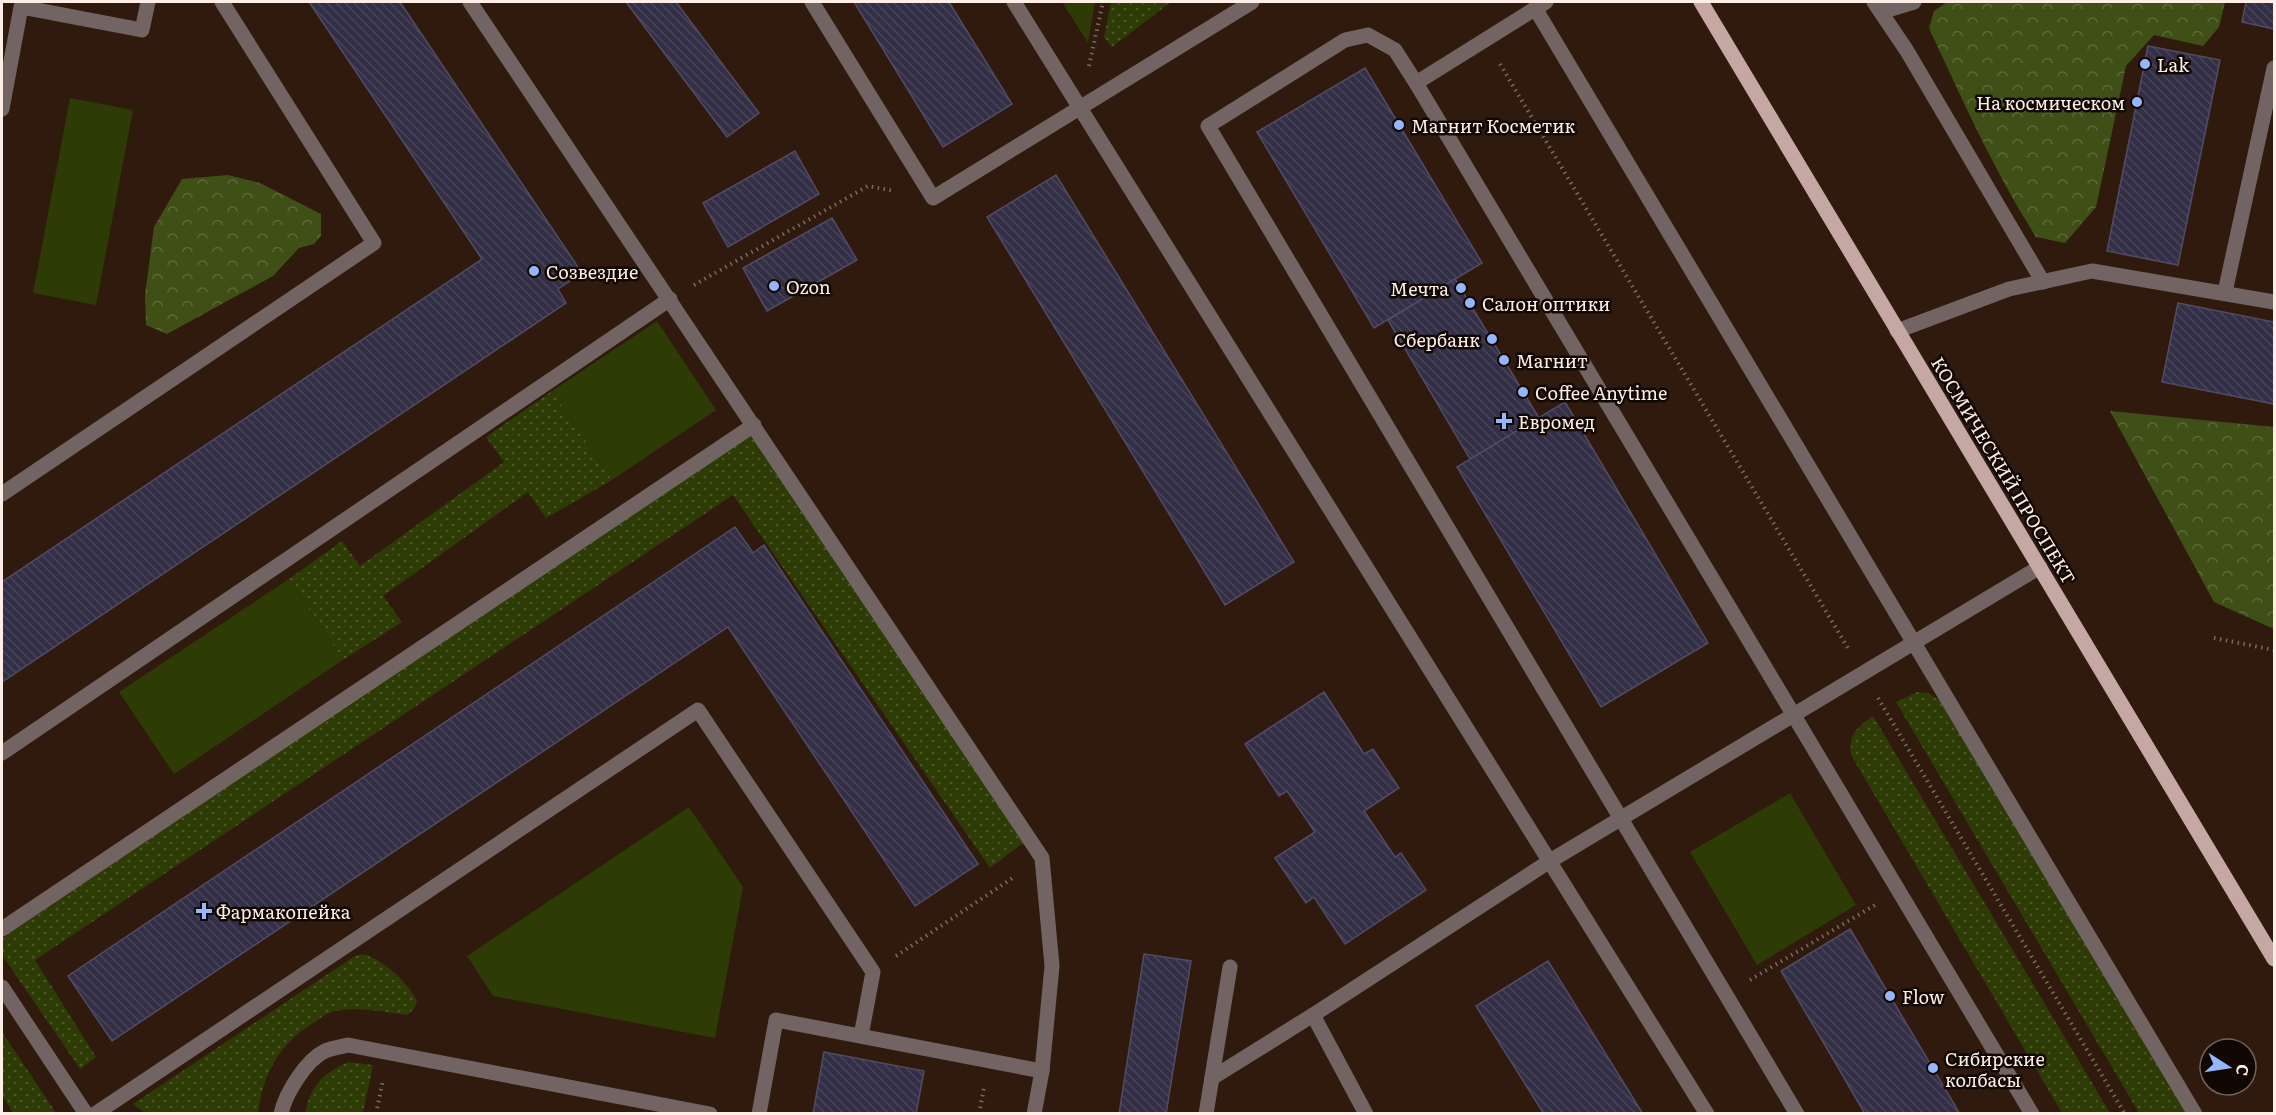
<svg xmlns="http://www.w3.org/2000/svg" width="2276" height="1115" viewBox="0 0 2276 1115" font-family="Literata,serif">
<style>
.grass{fill:url(#grass-dots)}
.forest{fill:url(#forest-crowns)}
.park{fill:#2d3b05}
.building{fill:url(#building-back-hatch);stroke:#514c65;stroke-width:1.5}
.lines{fill:none;stroke-linecap:round;stroke-linejoin:round}
.path{stroke:#7d695f;stroke-width:4;stroke-dasharray:1.5 4.5;stroke-linecap:butt}
.minor{stroke:#726462;stroke-width:15}
.major{stroke:#c5a8a4;stroke-width:15}
.poi-dot{fill:#95b6fd;stroke:#110804;stroke-width:2}
.labels{text-anchor:middle;dominant-baseline:central;stroke-width:5;stroke-linejoin:round;paint-order:stroke}
.poi-label{font-size:18px;fill:#feeee6;stroke:#110804;text-anchor:start}
.street-label{font-size:18px;fill:#feeee6;stroke:#110804}
</style>
<defs>
<pattern id="grass-dots" width="8" height="8" patternUnits="userSpaceOnUse" patternTransform="scale(1.5)"><rect width="8" height="8" fill="#2d3b05"/><path d="M2 2h.1M6 6h.1" fill="none" stroke="#4c5829" stroke-width="1.8" stroke-linecap="round"/></pattern>
<pattern id="forest-crowns" width="20" height="18" patternUnits="userSpaceOnUse" patternTransform="scale(1.5)"><rect width="20" height="18" fill="#3f5017"/><path d="M2 6a3 3 0 1 1 6 0M12 15a3 3 0 1 1 6 0" fill="none" stroke="#5c6a39"/></pattern>
<pattern id="building-back-hatch" width="6" height="6" patternUnits="userSpaceOnUse" patternTransform="scale(1.5)"><rect width="6" height="6" fill="#332f46"/><path d="M-1 5l2 2M0 0l6 6M5-1l2 2" fill="none" stroke="#474358"/></pattern>
</defs>
<rect width="100%" height="100%" fill="#301a0e"/>
<g class="grass">
<path d="M1111,2H1171L1112,47L1104,37Z"/>
<path d="M552,391L612,480L546,518L528,492L383,596L402,622L343,660L289,579L342,541L360,566L504,462L486,437Z"/>
<path d="M751,432L1023,843L990,868L733,495L35,960L96,1057L80,1069L2,955V938Z"/>
<path d="M1917,692L1928,693L1941,701L2187,1113H2139L1896,702Z"/>
<path d="M1873,716L2110,1113H2062L1851,755C1849,732 1856,729 1873,716Z"/>
<path d="M363,954C384,960 407,981 417,1001L414,1009L407,1015C386,1012 349,1005 329,1013C324,1015 318,1020 313,1023C278,1046 264,1072 258,1113H145L133,1104L355,956Z"/>
<path d="M2,1032L56,1113H13L2,1095Z"/>
<path d="M348,1062L373,1065L363,1113H305C311,1085 322,1074 348,1062Z"/>
</g>
<g class="forest">
<path d="M1947,2H2225L2219,27L2203,46L2154,35L2126,66L2096,207L2065,243L2036,237C1994,171 1962,99 1929,28L1934,11Z"/>
<path d="M228,175L260,183L321,214V236L314,244L299,248L273,276L167,334L146,325L145,295L154,227L182,179Z"/>
<path d="M2110,411L2274,427V629L2214,602Z"/>
</g>
<g class="park">
<path d="M1062,2H1095L1088,43Z"/>
<path d="M70,98L133,110L96,305L33,293Z"/>
<path d="M657,321L716,410L612,480L552,391Z"/>
<path d="M289,579L343,660L174,774L119,692Z"/>
<path d="M1790,793L1856,905L1757,965L1690,852Z"/>
<path d="M689,807L743,887L715,1038L493,996L467,956Z"/>
</g>
<g class="building">
<path d="M309,2H400L582,273L558,289L566,303L2,682V582L482,259Z"/>
<path d="M626,2H676L759,113L727,137Z"/>
<path d="M854,2H949L1012,104L943,147Z"/>
<path d="M2246,2H2274V29L2242,22Z"/>
<path d="M2148,46L2220,60L2178,265L2107,251Z"/>
<path d="M1365,68L1482,263L1374,328L1257,132Z"/>
<path d="M795,151L819,194L728,247L703,203Z"/>
<path d="M1056,175L1294,562L1225,605L987,217Z"/>
<path d="M832,218L857,260L767,311L743,268Z"/>
<path d="M1455,279L1539,418L1470,459L1388,320Z"/>
<path d="M2178,303L2274,322V404L2162,382Z"/>
<path d="M1565,402L1708,643L1601,707L1457,467Z"/>
<path d="M735,527L753,553L764,545L978,864L915,906L728,627L112,1041L68,976Z"/>
<path d="M1324,692L1364,754L1373,749L1399,788L1364,811L1395,857L1401,853L1426,890L1345,944L1314,897L1306,903L1275,858L1315,832L1287,791L1279,796L1245,744Z"/>
<path d="M1850,929L1890,996L1960,1114H1865L1832,1057L1781,971Z"/>
<path d="M1144,954L1191,961L1166,1114H1119Z"/>
<path d="M1548,961L1643,1114H1544L1476,1006Z"/>
<path d="M824,1052L924,1071L916,1114H813Z"/>
</g>
<g class="lines">
<g class="path">
<path d="M1500,64L1849,650"/>
<path d="M1089,66L1103,2"/>
<path d="M694,285L868,186L894,191"/>
<path d="M2214,638L2274,650"/>
<path d="M1878,698L2125,1114"/>
<path d="M896,956L1014,877"/>
<path d="M1750,980L1875,905"/>
<path d="M376,1114L383,1080"/>
<path d="M979,1114L984,1088"/>
</g>
<g class="minor">
<path d="M470,2L1042,858L1052,966L1042,1071L1034,1114"/>
<path d="M812,2L933,198L1252,2"/>
<path d="M1014,2L1707,1114"/>
<path d="M1546,2L1416,83L1395,50L1368,35L1345,40L1208,126L1797,1114"/>
<path d="M1874,2L1907,51L2043,282"/>
<path d="M1535,8L2195,1114"/>
<path d="M1881,12L1914,2"/>
<path d="M1416,83L2032,1114"/>
<path d="M2,109L21,7L142,30L148,2"/>
<path d="M2225,292L2274,68"/>
<path d="M1897,331L2009,289L2092,271L2274,302"/>
<path d="M2,494L374,243L222,2"/>
<path d="M2,753L670,299"/>
<path d="M2,929L754,425"/>
<path d="M2,987L86,1114"/>
<path d="M1313,1015L1366,1114"/>
<path d="M1212,1078L1313,1015L1550,861L2040,567"/>
<path d="M95,1114L698,710L873,972L861,1036"/>
<path d="M281,1114C285,1094 306,1060 325,1051C332,1048 341,1047 348,1045L710,1114"/>
<path d="M759,1114L776,1020L1042,1071"/>
<path d="M1206,1114L1230,967"/>
</g>
<path class="major" d="M1701,2L2274,959"/>
</g>
<g class="poi-dot">
<circle cx="2145" cy="64" r="6"/>
<circle cx="2137" cy="102" r="6"/>
<circle cx="1399" cy="125" r="6"/>
<circle cx="534" cy="271" r="6"/>
<circle cx="774" cy="286" r="6"/>
<circle cx="1461" cy="288" r="6"/>
<circle cx="1470" cy="303" r="6"/>
<circle cx="1492" cy="339" r="6"/>
<circle cx="1504" cy="360" r="6"/>
<circle cx="1523" cy="392" r="6"/>
<path d="M1501 412h6v6h6v6h-6v6h-6v-6h-6v-6h6z"/>
<path d="M201 902h6v6h6v6h-6v6h-6v-6h-6v-6h6z"/>
<circle cx="1890" cy="996" r="6"/>
<circle cx="1933" cy="1068" r="6"/>
</g>
<g class="labels">
<g class="poi-label">
<text x="2157" y="64">Lak</text>
<text x="2125" y="102" text-anchor="end">На космическом</text>
<text x="1411" y="125">Магнит Косметик</text>
<text x="546" y="271">Созвездие</text>
<text x="786" y="286">Ozon</text>
<text x="1449" y="288" text-anchor="end">Мечта</text>
<text x="1482" y="303">Салон оптики</text>
<text x="1480" y="339" text-anchor="end">Сбербанк</text>
<text x="1516" y="360">Магнит</text>
<text x="1535" y="392">Coffee Anytime</text>
<text x="1518" y="421">Евромед</text>
<text x="216" y="911">Фармакопейка</text>
<text x="1902" y="996">Flow</text>
<text x="1945" y="1058">Сибирские<tspan x="1945" dy="21">колбасы</tspan></text>
</g>
<g class="street-label">
<text transform="translate(2004 470) rotate(59)">КОСМИЧЕСКИЙ ПРОСПЕКТ</text>
</g>
</g>
<rect width="2276" height="1115" fill="none" stroke="#feeee6" stroke-width="6"/>
<g transform="translate(2228 1067) rotate(102)"><circle r="28" fill="#110804" stroke="#70645e" stroke-width="1.5"/>
<path d="M0-4.5L10 22L0 15L-10 22Z" fill="#95b6fd"/>
<text y="-9" font-size="16" font-weight="bold" text-anchor="middle" fill="#feeee6">С</text>
</g>
</svg>
